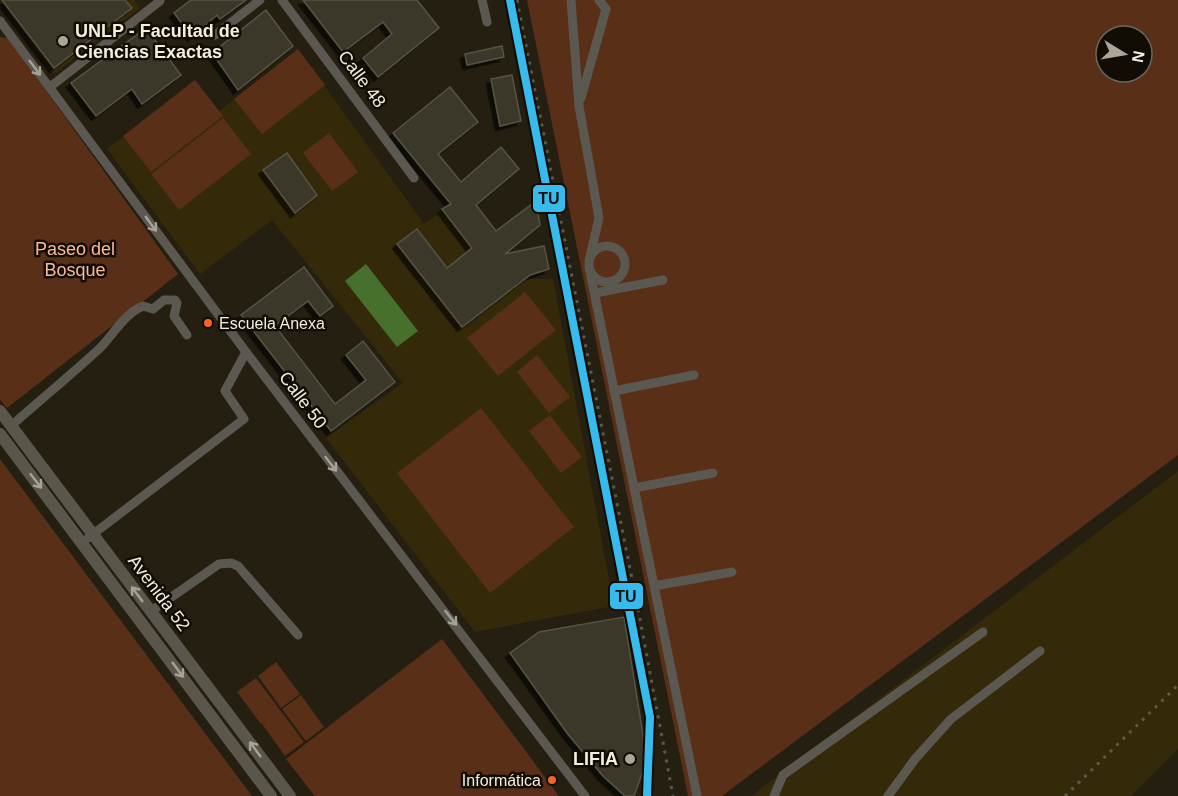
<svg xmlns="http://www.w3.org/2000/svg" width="1178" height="796" viewBox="0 0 1178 796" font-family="Arial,sans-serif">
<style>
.built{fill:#342a09}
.green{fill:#5a2f17;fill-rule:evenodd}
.water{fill:#46702c}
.building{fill:#3b3929;stroke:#545346;stroke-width:1.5;filter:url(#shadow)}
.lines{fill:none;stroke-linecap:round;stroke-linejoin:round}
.minor{stroke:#5b5751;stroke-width:9}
.major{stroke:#5b564c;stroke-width:12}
.rail{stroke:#5b584f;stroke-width:3;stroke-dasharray:3 6;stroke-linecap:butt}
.rail-1-casing{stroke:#110d04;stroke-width:12}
.rail-1{stroke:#37bbed;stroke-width:8}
.oneway{stroke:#a7a298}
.oneway2{stroke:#a7a295}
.poi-dot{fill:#aba696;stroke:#110d04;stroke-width:2}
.bus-dot{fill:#f26522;stroke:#110d04;stroke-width:2}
.labels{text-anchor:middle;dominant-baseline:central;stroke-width:5;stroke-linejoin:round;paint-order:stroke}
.bus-label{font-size:16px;fill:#f3eede;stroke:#110d04;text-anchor:start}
.poi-label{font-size:18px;font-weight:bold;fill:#f3eede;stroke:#110d04;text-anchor:start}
.street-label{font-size:18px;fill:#f3eede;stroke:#110d04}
.park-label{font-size:18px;fill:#fbb99b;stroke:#110d04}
.line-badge{stroke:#110d04;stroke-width:2}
.pale-badge-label{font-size:16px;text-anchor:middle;font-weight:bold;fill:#111}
</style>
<defs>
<filter id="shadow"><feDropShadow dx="-4.5" dy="4.5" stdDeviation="0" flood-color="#0009"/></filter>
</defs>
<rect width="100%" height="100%" fill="#241f10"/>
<g class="built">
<path d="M0,0H134L140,8L54,74Z"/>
<path d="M298,49L424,224L442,211L475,251L499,235L529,279H553L614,606L475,632L326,438L403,383L272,220L200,274L107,149L195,80L219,111Z"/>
<path d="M1178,471V749L1131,796H751Z"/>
</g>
<g class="green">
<path d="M527,0H1178V455L722,796H688ZM1106,36H1142V72H1106Z"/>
<path d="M0,37L8,38L178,274L7,408L0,400Z"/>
<path d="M298,49L325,85L262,134L234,99Z"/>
<path d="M195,80L223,116L151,172L123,136Z"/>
<path d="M223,118L251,154L179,210L151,174Z"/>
<path d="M329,133L358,172L332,191L303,153Z"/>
<path d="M525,292L556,330L498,376L467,338Z"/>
<path d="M537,355L570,397L549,413L517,372Z"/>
<path d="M481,408L574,527L490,593L397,473Z"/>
<path d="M550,415L582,457L561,473L529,431Z"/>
<path d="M0,459L252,796H0Z"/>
<path d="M442,639L559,796H315L286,759Z"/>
<path d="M276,662L300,694L281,708L258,676Z"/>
<path d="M256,678L304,742L285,756L262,724L265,721L261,724L237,692Z"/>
<path d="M301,695L324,727L306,741L282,709Z"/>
</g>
<path class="water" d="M366,264L418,331L397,347L345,281Z"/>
<g class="building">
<path d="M2,0H125L132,8L54,68Z"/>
<path d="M191,0H246L220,19L217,15L192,37L174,13Z"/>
<path d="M303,0H417L439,28L378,77L363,58L392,34L383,22L343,52Z"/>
<path d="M266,10L293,46L238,90L212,53Z"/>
<path d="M146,28L181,75L142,104L132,89L96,116L71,83Z"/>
<path d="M502,46L504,57L467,65L465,54Z"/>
<path d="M512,75L521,121L500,126L491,79Z"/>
<path d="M450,87L478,122L438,154L461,182L501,147L519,169L476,205L496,231L536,201L540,225L505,254L544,246L549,269L530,275L462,327L397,244L417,229L447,268L472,248L442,209L451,204L393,133Z"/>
<path d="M287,153L317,195L295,213L263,170Z"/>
<path d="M304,267L333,306L320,316L308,301L275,326L335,404L366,380L346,355L363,341L395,382L331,431L241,315Z"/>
<path d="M624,617L647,760L634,796H625L603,776L567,733L510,653L539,632Z"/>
</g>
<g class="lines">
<g class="minor">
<path d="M282,0L414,178"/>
<path d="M482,0L487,22"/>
<path d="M571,0L579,106L599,218L589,261"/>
<path d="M0,21L246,352L585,796"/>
<path d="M215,35L260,0"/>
<path d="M50,87L160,1"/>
<path d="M581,98L606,9L599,0"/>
<circle cx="607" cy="264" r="18"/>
<path d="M589,267L697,796"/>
<path d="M595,293L663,280"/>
<path d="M614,391L694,375"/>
<path d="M11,426C40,400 71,375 100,348C114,334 124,314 143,306L153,309L164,300H175L177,303L174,316L187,335"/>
<path d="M634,488L713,473"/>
<path d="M88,538L244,419L225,391L246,352"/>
<path d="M654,586L732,572"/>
<path d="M150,612L219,564L231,563L238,566L298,635"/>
<path d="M774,796L783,775L983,632"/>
<path d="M888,796L915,759L951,719L1040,651"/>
</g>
<g class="major">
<path d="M0,411L290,796"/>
<path d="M0,434L271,796"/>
</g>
<g class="rail">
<path d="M517,0L640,619L673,796"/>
<path d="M1065,796L1178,685"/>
</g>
<defs>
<path id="rail-1" d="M510,0L650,717L647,796"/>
</defs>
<use href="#rail-1" class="rail-1-casing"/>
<use href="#rail-1" class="rail-1"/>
</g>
<defs><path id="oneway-shaft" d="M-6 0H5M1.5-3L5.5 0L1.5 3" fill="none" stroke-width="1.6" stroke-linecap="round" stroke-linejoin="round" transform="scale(1.5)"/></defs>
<g class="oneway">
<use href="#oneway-shaft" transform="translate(35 68) rotate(53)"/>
<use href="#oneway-shaft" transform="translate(151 224) rotate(54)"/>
<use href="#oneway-shaft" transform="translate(331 464) rotate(52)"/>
<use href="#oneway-shaft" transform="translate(451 618) rotate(52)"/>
</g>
<g class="oneway2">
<use href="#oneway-shaft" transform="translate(36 481) rotate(52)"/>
<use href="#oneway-shaft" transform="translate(137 594) rotate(-127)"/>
<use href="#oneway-shaft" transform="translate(178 670) rotate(53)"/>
<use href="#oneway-shaft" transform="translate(255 749) rotate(-127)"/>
</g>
<g class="poi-dot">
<circle cx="63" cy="41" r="6"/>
<circle cx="630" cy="759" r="6"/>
</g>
<g class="bus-dot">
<circle cx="208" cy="323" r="5"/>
<circle cx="552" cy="780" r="5"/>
</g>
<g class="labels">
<g class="bus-label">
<text x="219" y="323">Escuela Anexa</text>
<text x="541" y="780" text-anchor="end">Informática</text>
</g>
<g class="poi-label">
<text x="75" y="31">UNLP - Facultad de<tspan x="75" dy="21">Ciencias Exactas</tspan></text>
<text x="618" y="759" text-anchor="end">LIFIA</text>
</g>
<g class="street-label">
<text transform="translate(362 79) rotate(53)">Calle 48</text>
<text transform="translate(303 400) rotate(53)">Calle 50</text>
<text transform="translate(159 593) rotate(53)">Avenida 52</text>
</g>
<g class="park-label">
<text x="75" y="249">Paseo del<tspan x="75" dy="21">Bosque</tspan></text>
</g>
</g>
<g class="line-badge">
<rect x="532" y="184" width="34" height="29" rx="6" fill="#37bbed"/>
<rect x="609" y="582" width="35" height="28" rx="6" fill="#37bbed"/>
</g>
<g class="pale-badge-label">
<text x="549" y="204">TU</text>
<text x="626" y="602">TU</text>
</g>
<g transform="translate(1124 54) rotate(101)"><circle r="28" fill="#110d04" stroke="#6b675b" stroke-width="1.5"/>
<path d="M0-4.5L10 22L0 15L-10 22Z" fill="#aba696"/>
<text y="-9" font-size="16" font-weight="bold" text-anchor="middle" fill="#f3eede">N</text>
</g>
</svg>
